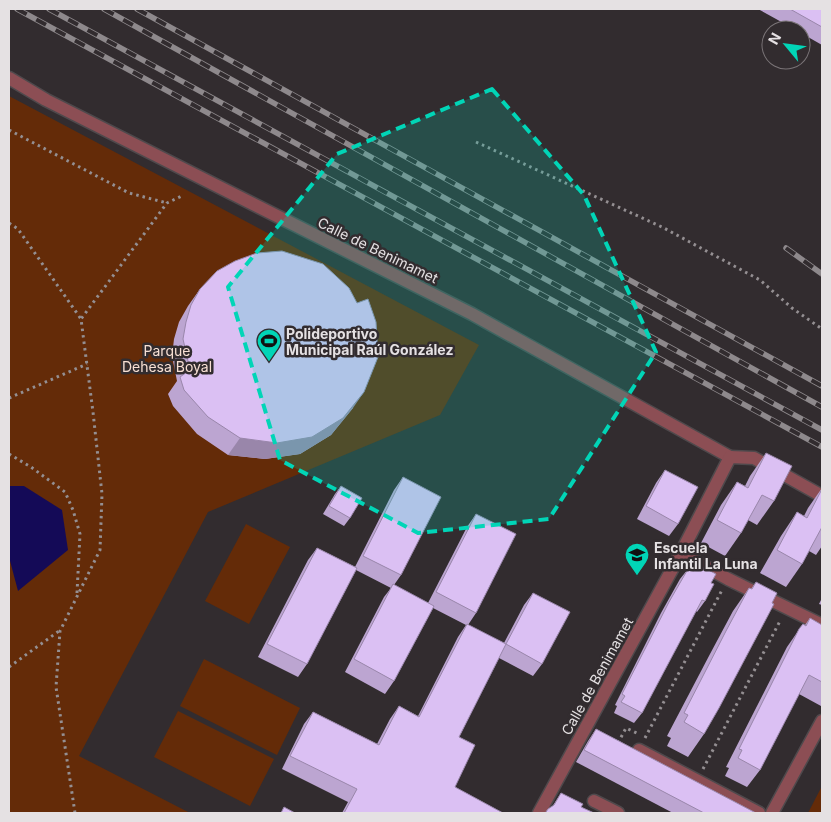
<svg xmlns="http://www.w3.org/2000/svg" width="831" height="822" viewBox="0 0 831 822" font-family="Inter,sans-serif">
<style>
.green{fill:#642b08}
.water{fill:#140a57}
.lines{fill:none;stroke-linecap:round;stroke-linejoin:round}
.minor-casing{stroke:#4f494c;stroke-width:15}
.path{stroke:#948f92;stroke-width:3;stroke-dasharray:2.5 4;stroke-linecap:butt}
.minor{stroke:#8c4e54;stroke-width:12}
.rail-casing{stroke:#8e898c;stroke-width:5.5}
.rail{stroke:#322c2f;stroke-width:4;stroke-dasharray:11;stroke-linecap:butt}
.wall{fill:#bca5d1}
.shaded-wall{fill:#9986aa}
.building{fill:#dbc0f3;stroke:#9986aa}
.marked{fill:#01d5b7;fill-opacity:0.2;stroke:#01d5b7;stroke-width:4;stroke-dasharray:10 6;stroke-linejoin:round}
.labels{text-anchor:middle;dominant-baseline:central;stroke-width:5;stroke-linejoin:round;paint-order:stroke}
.street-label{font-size:14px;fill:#e5e1e3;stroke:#322c2f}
.poi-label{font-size:14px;font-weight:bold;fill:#e5e1e3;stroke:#322c2f;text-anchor:start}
.park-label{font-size:14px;fill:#f7dfd3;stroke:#322c2f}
</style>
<rect width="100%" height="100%" fill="#322c2f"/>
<g class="green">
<path d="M9,96L479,345L440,415L208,512L79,756L190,813H9Z"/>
<path d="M246,524L290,547L249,624L205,601Z"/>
<path d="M204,659L300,708L277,755L180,706Z"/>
<path d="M178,711L274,759L250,806L154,757Z"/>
<path d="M822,786V813H808Z"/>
</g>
<path class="water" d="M9,486H24L62,510L68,550L18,591L9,557Z"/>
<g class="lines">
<defs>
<g id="minor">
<path d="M9,78L46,100L472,314L730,457"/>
<path d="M681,553L728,579L822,625"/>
<path d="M639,750L759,813"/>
<path d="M594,801L618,813"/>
<path d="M539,813L681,553L730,457L754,458L822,496"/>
<path d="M772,813L822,721"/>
</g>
</defs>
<use href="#minor" class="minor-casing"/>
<g class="path">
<path d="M9,130L129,193L167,203"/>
<path d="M476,142L662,227L760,280L792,308L822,329"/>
<path d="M9,223L18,229L81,319"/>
<path d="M9,398L87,364"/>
<path d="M9,454L31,467L65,492L73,510L80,534L77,593"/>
<path d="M9,667L59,631"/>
<path d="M645,738L722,590"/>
<path d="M618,743L626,728L639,734"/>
<path d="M703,769L780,621"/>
<path d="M75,813L56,687L60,631L100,550L102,494L93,412L81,319L167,203L184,195"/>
</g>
<use href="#minor" class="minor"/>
<defs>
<g id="rail">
<path d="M17,9L822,447"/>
<path d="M49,9L822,430"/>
<path d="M104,9L822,407"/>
<path d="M137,9L822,386"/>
<path d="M786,248L822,274"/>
</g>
</defs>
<use href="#rail" class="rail-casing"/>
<use href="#rail" class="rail"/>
</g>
<g class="wall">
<path d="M758,9H822V45L801,33V30H796Z"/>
<path d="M200,289L353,408L331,435L300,454L265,459L228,455L197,434L173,406L168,394L177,381L172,356L174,339L179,322L188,306Z"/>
<path d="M766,453L774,501L757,525L748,520L741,533L725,556L701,543L721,505L737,482L745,486L750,476Z"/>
<path d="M665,470L678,524L669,536L637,519L656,483Z"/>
<path d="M403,477L401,575L394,585L428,603L467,527L476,514V613L468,625L504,643L524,605L533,593L542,664L533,676L499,658L459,737L455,787L503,813H342L348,802L282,769L304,724L313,712L377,744L390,719L399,706L418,716L458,637L466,625L433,608L394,681L385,694L345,672L384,597L391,588L356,570L307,664L298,677L258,657L308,560L317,548L355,567L394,490Z"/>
<path d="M341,486L350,518L344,526L323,514L335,494Z"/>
<path d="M822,488V546L816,555L809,551L802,564L786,587L760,573L781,536L797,512L804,516L808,508Z"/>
<path d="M695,563L711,583L705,601L697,612L696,611L642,713L634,723L614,713L617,706L615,705L661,613L680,579L688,569L690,570Z"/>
<path d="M756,582L704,734L688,757L667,746L671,738L667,736L710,654L733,611L749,588L751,589Z"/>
<path d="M822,598V605L819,604Z"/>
<path d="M810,618L822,625V704L821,706L799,694L760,770L747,787L725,776L729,768L726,767L787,647L803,624L805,625Z"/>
<path d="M596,729L756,813H673L576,762L588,741Z"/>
<path d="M561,793L581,807L594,813H545L548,809L552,807Z"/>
</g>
<path class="shaded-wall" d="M364,392L353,408L331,435L300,454L265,459L228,455L240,438Z"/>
<g class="building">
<path d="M790,9H822V27Z"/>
<path d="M282,251L323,264L349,288L357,303L368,299L376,322L378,357L364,392L343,418L312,437L277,443L240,438L208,417L184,390L180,377L190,370L183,339L186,322L191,305L200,289L217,271L235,261L257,253Z"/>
<path d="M766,453L792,466L774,501L762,495L741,533L717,520L737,482L748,488Z"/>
<path d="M665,470L698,487L678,524L646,506Z"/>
<path d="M403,477L441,497L401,575L363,556Z"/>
<path d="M341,486L362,498L350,518L329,506Z"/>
<path d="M822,489V527L802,564L777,550L797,512L807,518Z"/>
<path d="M476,514L516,534L476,613L436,592Z"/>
<path d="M317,548L357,568L307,664L267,644Z"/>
<path d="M695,563L716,574L711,583L714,584L705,601L702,600L642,713L621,702L625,696L622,694L669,602L688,569L691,570Z"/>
<path d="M756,582L777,593L772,603L774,604L719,708L704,734L684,722L688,715L684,713L726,631L749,588L752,589Z"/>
<path d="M393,584L434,606L394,681L354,659Z"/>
<path d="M533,593L570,612L542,664L506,644Z"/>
<path d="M810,618L822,625V682L809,675L760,770L738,758L742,750L739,749L799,629L803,624L806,626Z"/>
<path d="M467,624L506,644L459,737L475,745L455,787L503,813H344L357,789L290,756L313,712L379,745L399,706L419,717Z"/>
<path d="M596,729L756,813H704L584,750Z"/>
<path d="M561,793L583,804L581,807L594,813H548L546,812L548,809L554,805Z"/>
<path d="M284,807L295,813H281Z"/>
</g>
<path class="marked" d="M492,89L584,195L656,352L549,519L418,533L280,460L228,287L337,154Z"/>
<defs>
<symbol id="stadium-pin" viewBox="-11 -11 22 30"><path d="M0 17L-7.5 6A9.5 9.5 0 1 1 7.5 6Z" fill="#01d5b7" stroke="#322c2f"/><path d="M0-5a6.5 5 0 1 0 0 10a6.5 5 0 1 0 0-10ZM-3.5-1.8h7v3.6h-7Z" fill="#111"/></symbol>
<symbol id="school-pin" viewBox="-11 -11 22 30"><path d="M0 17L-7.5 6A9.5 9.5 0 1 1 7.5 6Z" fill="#01d5b7" stroke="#322c2f"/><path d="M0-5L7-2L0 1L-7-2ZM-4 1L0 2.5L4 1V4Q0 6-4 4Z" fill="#111"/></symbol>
</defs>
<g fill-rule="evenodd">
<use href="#stadium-pin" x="255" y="327" width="28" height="38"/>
<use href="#school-pin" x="623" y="541" width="28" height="38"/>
</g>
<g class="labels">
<g class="street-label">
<text transform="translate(378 250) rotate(26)">Calle de Benimamet</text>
<text transform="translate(597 676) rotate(-61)">Calle de Benimamet</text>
</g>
<g class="poi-label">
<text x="286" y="333">Polideportivo<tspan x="286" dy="16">Municipal Raúl González</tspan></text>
<text x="654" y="547">Escuela<tspan x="654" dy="16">Infantil La Luna</tspan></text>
</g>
<g class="park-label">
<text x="167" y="350">Parque<tspan x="167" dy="16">Dehesa Boyal</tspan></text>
</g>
</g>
<rect width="831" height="822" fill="none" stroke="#e5e1e3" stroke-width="20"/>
<g transform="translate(786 45) rotate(299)"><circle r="24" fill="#322c2f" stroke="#7a7477"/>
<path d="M0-4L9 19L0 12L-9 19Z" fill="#01d5b7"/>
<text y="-8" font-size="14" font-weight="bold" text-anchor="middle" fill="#e5e1e3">N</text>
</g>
</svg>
